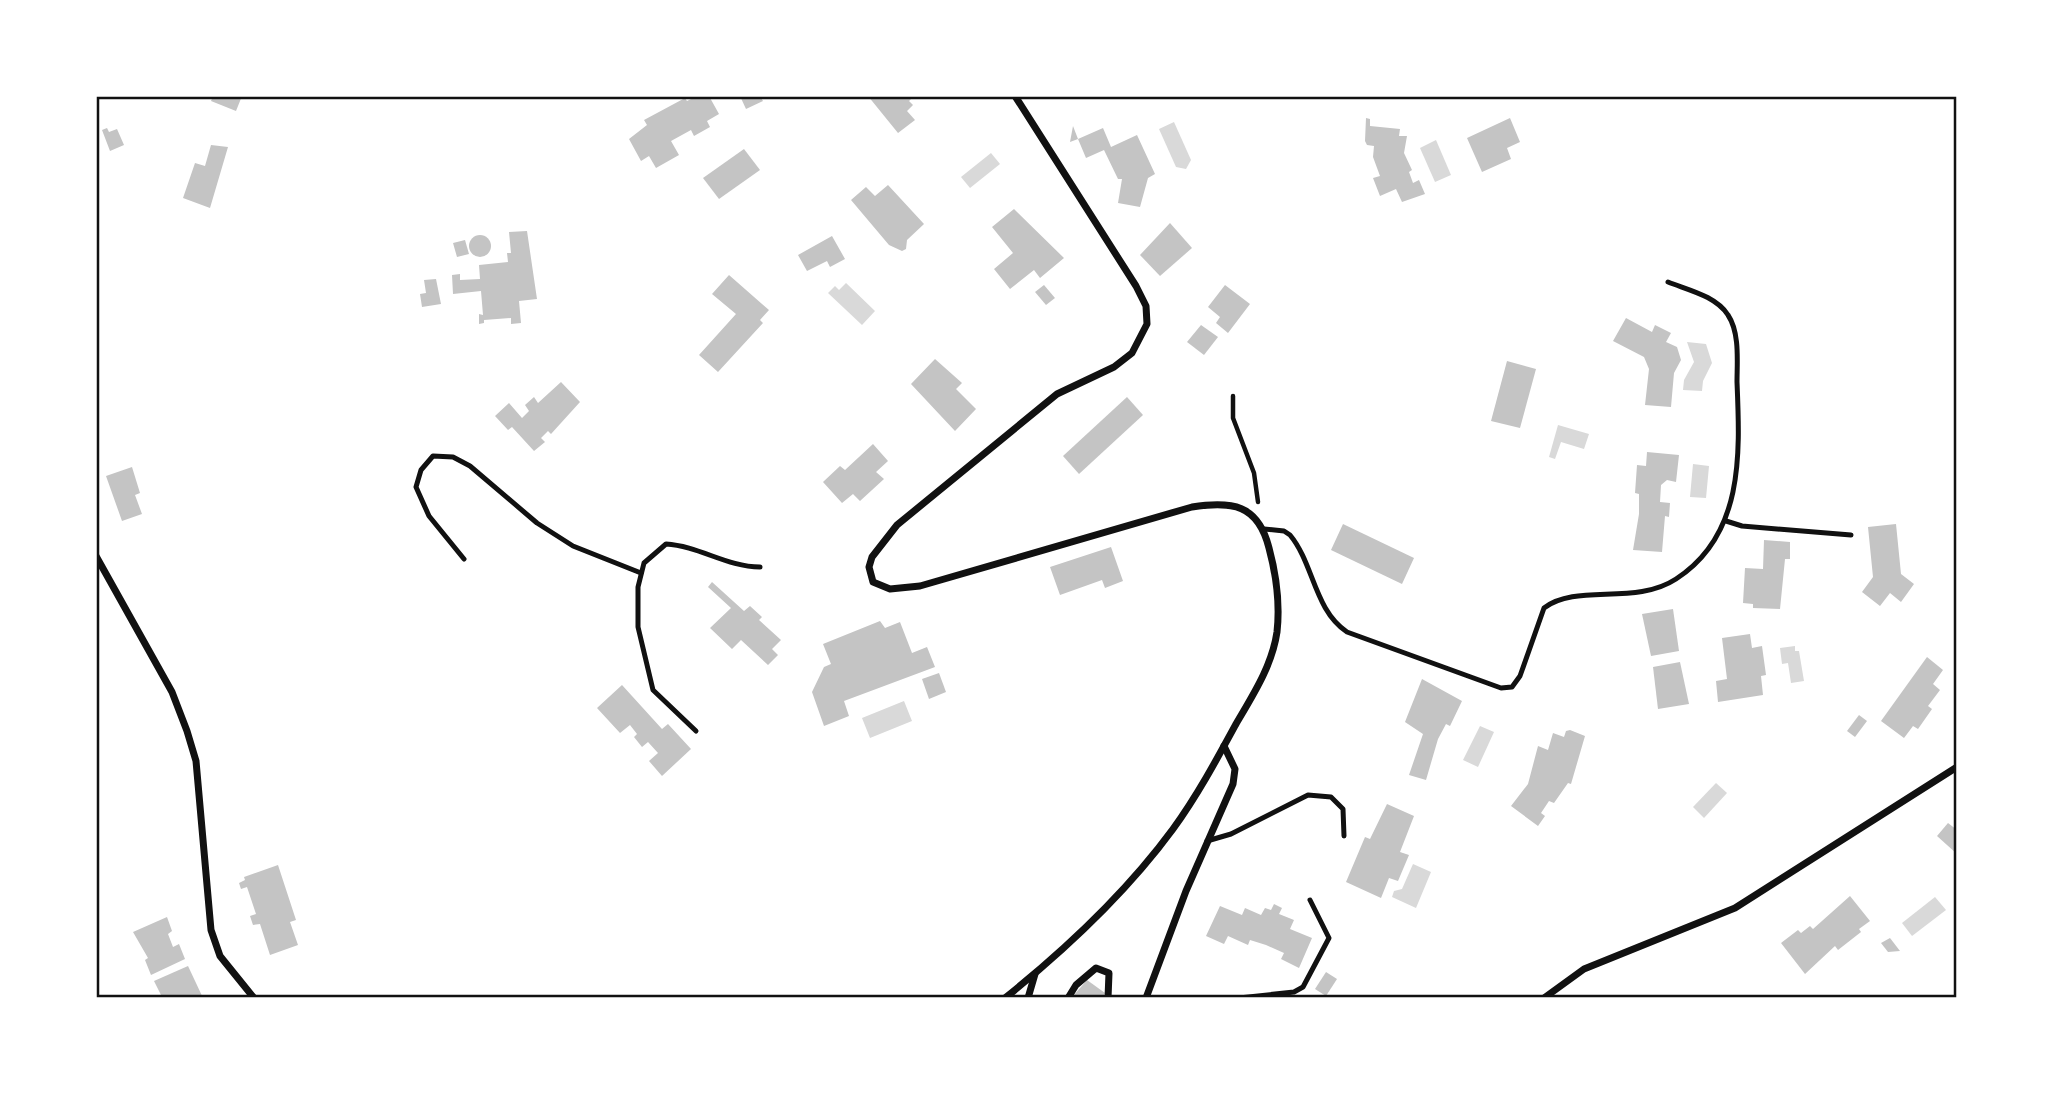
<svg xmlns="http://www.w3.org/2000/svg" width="2053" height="1094" viewBox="0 0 2053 1094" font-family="'Work Sans',sans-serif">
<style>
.water{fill:#d9d9d9}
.building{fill:#c4c4c4}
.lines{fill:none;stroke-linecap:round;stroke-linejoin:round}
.path{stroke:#111;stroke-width:4.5}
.service{stroke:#111;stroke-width:5}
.minor{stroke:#111;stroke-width:7}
.neatline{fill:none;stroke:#111;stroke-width:2.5}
</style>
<rect width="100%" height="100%" fill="#fff"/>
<g class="water">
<path d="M1174,122L1191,160L1186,169L1176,167L1159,129Z"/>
<path d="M1436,140L1451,175L1435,182L1420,148Z"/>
<path d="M991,153L1000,164L970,188L961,177Z"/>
<path d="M846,283L875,311L862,325L828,293L835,286L839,290Z"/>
<path d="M1687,342L1706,344L1712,363L1703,381L1702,391L1683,390L1684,380L1694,362Z"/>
<path d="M1558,425L1589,434L1584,449L1561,442L1555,459L1549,457Z"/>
<path d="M1693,464L1709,466L1706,498L1690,497Z"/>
<path d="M1795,646V651H1799L1804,681L1791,683L1788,663L1782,664L1780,648Z"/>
<path d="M904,701L912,721L870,738L862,718Z"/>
<path d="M1480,726L1494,732L1478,767L1463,760Z"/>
<path d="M1716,783L1727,793L1704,818L1693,807Z"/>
<path d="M1413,864L1431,872L1416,908L1392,897L1394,891L1402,889Z"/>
<path d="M1935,897L1946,910L1912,936L1902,923Z"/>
</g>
<g class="building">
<path d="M213,96H242L236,111L211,101Z"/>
<path d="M697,96H709L719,114L707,121L710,127L694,136L691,130L671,141L679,155L656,168L649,156L641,161L629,139L647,125L644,120L685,98L687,101Z"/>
<path d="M740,96H760L763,101L746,109Z"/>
<path d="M868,96H914L909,101L913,105L907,111L915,120L898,133Z"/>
<path d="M1366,118L1370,119V126L1400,129L1399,136H1407L1404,153L1412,170L1409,172L1413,183L1419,180L1425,194L1402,202L1396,189L1380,196L1373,178L1380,176L1373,157L1374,146L1367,145L1365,141Z"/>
<path d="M1510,118L1520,142L1507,148L1511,159L1482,172L1467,138Z"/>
<path d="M1073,126L1078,139L1103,128L1111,147L1137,135L1155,174L1148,178L1140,207L1118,203L1122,179H1118L1104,150L1086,158L1078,139L1070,142Z"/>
<path d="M107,128L109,132L117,129L124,145L110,151L102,130Z"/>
<path d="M211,145L228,147L210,208L183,198L195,163L205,166Z"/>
<path d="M744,149L760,170L719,199L703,178Z"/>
<path d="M888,185L924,224L907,240L906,249L902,251L889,245L851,200L866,187L875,196Z"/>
<path d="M1014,209L1064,258L1040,278L1034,270L1010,289L994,269L1013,253L992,227Z"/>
<path d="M1170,223L1192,248L1160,276L1140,255Z"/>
<path d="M527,231L537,299L519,301L521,323L511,324V318L484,320V323L479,324V314L483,315L481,291L453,294L452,275L460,274V280L480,279L479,265L508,262L507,253H511L509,232Z"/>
<circle cx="480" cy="246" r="11"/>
<path d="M832,236L845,259L830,267L827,261L807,271L798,255Z"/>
<path d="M465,240L469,254L457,257L453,243Z"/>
<path d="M729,275L769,310L760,320L763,323L718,372L699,355L736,314L712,294Z"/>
<path d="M436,279L441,304L422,307L420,294L426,293L424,280Z"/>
<path d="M1044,285L1055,298L1046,305L1035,292Z"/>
<path d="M1225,285L1250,304L1228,333L1216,323L1220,317L1208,307Z"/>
<path d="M1626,318L1652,332L1655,325L1671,333L1666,342L1677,347L1681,360L1674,373L1671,407L1645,405L1649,369L1644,357L1613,341Z"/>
<path d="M1201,325L1218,337L1204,355L1187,342Z"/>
<path d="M935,359L962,383L956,389L976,409L955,431L911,384Z"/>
<path d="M1507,361L1536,369L1520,428L1491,421Z"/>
<path d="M561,382L580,402L551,434L548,431L541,438L545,442L534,451L512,427L508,430L495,416L509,403L522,418L529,411L525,405L534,397L538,403Z"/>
<path d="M1127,397L1143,415L1079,474L1063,456Z"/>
<path d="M873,444L888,461L876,472L884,479L860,501L853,494L842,503L823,482L840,466L845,470Z"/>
<path d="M1647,452L1679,455L1676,482L1667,480L1661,485L1660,502L1670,503L1669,517L1665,516L1662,552L1633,550L1639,514V494L1635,493L1637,465L1646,466Z"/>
<path d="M132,467L140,493L135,495L142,514L122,521L106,476Z"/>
<path d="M1343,524L1414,558L1402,584L1331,550Z"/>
<path d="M1896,524L1901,574L1914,584L1901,602L1890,593L1880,606L1862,592L1873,577L1868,527Z"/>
<path d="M1764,540L1790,542V559H1785L1780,609L1753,608V604L1743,603L1745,568L1763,569Z"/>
<path d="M1111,547L1123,581L1105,588L1102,580L1060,595L1050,567Z"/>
<path d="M712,582L744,611L750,606L762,617L759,620L781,640L772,649L778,655L768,665L741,640L732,649L710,628L731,608L708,587Z"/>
<path d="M1673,609L1679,651L1651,656L1642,614Z"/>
<path d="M880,621L885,628L900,622L912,653L927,647L935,667L844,701L849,716L824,726L812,692L824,667L831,664L823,644Z"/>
<path d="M1750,634L1752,648L1762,646L1766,675L1761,676L1763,695L1718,702L1716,681L1727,679L1722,638Z"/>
<path d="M1927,657L1943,670L1933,684L1940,690L1928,706L1932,709L1918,729L1913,726L1904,738L1881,721Z"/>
<path d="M1680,662L1689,704L1658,709L1653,667Z"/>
<path d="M939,673L946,692L929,699L922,679Z"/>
<path d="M1422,679L1462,701L1450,726L1446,724L1438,739L1426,780L1409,775L1423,734L1405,722Z"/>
<path d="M622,685L662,729L668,724L691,749L662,776L649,761L658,753L648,742L642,747L634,737L637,734L630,725L620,733L597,708Z"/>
<path d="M1859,715L1867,721L1855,737L1847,731Z"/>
<path d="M1570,730L1585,736L1571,784L1568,783L1554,803L1549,801L1541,813L1545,816L1538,826L1511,806L1528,784L1538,746L1548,750L1553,733L1564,737L1566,731Z"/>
<path d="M1387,804L1414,816L1400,852L1409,855L1398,881L1389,878L1381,898L1346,882L1365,837L1370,839Z"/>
<path d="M1948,823L1957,830V854L1937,836Z"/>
<path d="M278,865L296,920L290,922L298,945L270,955L260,924L253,925L250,916L256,914L247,887L241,889L239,883L245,880L244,877Z"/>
<path d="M1850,896L1870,921L1859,929L1861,932L1838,950L1835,946L1805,974L1781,943L1798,930L1801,933L1810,926L1813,929Z"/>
<path d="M1274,904L1282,908L1279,914L1294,920L1290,929L1312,938L1299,968L1281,959L1284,953L1266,945L1250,940L1248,945L1228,936L1224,944L1206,936L1220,906L1242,915L1245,908L1261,915L1265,908L1271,910Z"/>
<path d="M167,917L172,931L168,934L173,947L179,944L185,959L151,975L145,960L148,958L133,932Z"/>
<path d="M1890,938L1900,951L1888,952L1881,943Z"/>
<path d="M188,966L203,998L161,995L154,981Z"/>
<path d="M1326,972L1337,979L1326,996L1315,989Z"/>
<path d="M1087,980L1105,993L1102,998L1074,995Z"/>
</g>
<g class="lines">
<path class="path" d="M1233,396V418L1254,473L1258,502"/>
<g class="service">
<path d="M1726,521L1742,526L1851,535"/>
<path d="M1264,529L1284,531L1290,535C1314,564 1314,610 1347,632L1501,688L1512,687L1520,676L1544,608C1577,583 1635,606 1676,579C1744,535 1740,454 1737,382C1737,362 1740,333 1728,315C1716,296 1688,290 1668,282"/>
<path d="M464,559L429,516L416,487L421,470L433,456L453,457L470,466L537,523L573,546L641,573"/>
<path d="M696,731L653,690L638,627V587L644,563L666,544C699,546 727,567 760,567"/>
<path d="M1207,841L1231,834L1308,795L1331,797L1343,809L1344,836"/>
<path d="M1239,998L1294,992L1303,987L1329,938L1310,900"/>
</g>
<g class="minor">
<path d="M96,556L172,692L187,731L196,761L211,930L220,956L254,998"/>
<path d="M1005,998C1066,949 1126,893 1173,829C1197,796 1217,759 1236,724C1253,695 1272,666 1277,632C1280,605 1276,574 1269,548C1258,504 1232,501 1192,507L920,586L890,589L873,582L869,567L872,557L897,525L1057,394L1114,367L1132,353L1147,324L1146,306L1136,286L1015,96"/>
<path d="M1028,998L1035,974"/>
<path d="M1068,998L1076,985L1096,968L1109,973L1108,998"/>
<path d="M1146,998L1186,891L1233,784L1235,769L1224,746"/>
<path d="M1544,998L1584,969L1735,908L1957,767"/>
</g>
</g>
<rect width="2053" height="1094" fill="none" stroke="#ffffff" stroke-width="196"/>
<rect x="98" y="98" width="1857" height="898" class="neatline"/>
</svg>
